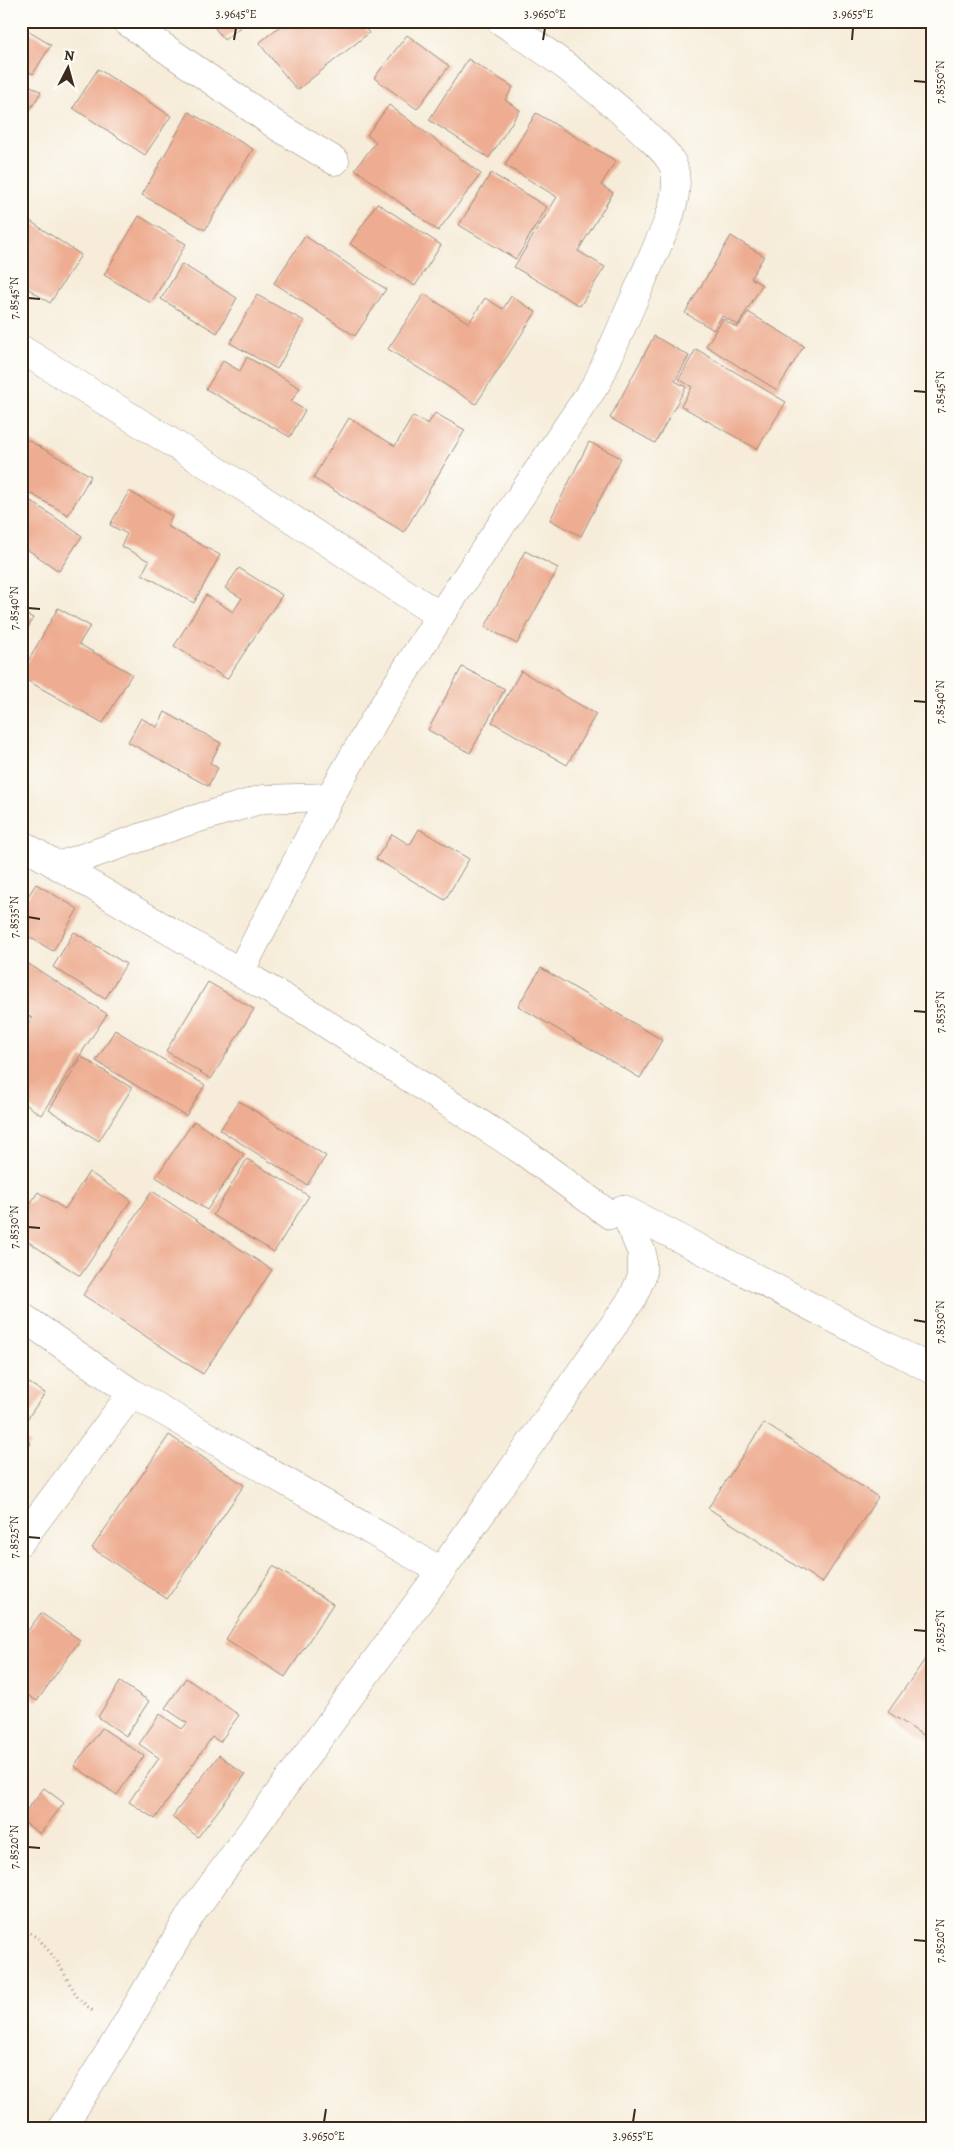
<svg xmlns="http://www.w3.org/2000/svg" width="954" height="2149" viewBox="0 0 954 2149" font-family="Alegreya,serif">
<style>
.building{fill:#eead92}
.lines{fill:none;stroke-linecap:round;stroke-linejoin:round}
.minor-casing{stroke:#988b7c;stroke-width:29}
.path{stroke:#988b7c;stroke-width:3;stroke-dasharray:1 4;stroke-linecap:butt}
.minor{stroke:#fff;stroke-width:28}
.ticks{fill:none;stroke:#3b2a1e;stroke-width:2}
.neatline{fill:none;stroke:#3b2a1e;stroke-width:2}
.ticks-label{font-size:12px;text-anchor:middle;fill:#3b2a1e}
</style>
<rect width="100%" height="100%" fill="#fdfcf7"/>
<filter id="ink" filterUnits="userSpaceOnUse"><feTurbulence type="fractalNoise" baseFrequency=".02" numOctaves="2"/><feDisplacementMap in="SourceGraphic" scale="10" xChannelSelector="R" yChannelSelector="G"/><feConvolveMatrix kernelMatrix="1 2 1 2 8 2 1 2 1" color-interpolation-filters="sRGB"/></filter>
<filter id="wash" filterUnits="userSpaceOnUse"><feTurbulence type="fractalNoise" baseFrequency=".0096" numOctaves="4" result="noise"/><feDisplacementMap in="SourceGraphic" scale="20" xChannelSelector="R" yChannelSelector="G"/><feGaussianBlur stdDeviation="1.12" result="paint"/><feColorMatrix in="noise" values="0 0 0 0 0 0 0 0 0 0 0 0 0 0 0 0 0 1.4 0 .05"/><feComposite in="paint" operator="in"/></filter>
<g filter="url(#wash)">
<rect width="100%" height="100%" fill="#f6ecd9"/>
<g id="blocks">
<g class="building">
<path d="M210,21H248L224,40Z"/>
<path d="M286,21H359L369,33L297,90L259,43Z"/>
<path d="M21,27L51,45L33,74L21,67Z"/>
<path d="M407,35L449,66L417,109L374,78Z"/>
<path d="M468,59L513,87L505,100L520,110L489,158L429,120Z"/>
<path d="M98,69L171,116L145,155L73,108Z"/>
<path d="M21,80L41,92L21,124Z"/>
<path d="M389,105L481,174L438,231L355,169L376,142L367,135Z"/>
<path d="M189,112L253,149L205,230L142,195Z"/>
<path d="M536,113L616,161L601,185L613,193L578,251L605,267L580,306L514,267L557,197L505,165Z"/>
<path d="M491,173L547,207L516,259L459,225Z"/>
<path d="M377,203L441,245L415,286L350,244Z"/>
<path d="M21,215L81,255L50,303L21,284Z"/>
<path d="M139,216L186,244L151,303L104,275Z"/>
<path d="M305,236L386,289L355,336L274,283Z"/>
<path d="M731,236L764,256L751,278L762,285L738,325L722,316L714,330L685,313Z"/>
<path d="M182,264L237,298L217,333L161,299Z"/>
<path d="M424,294L469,323L485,298L503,309L511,296L536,312L476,404L388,349Z"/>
<path d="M257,295L304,321L277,369L230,343Z"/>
<path d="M748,312L804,346L777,390L706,346L723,319L737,328Z"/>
<path d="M654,336L689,356L675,381L686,387L655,443L610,418Z"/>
<path d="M696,349L786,402L757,449L681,406L692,387L679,379Z"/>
<path d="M247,357L300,388L291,402L305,410L290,437L206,389L223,361L240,371Z"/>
<path d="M435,413L465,430L404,532L313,478L349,418L395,446L413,416L428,424Z"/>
<path d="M21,436L91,476L68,515L21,488Z"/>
<path d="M589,442L621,458L581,536L550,520Z"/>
<path d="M129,491L172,516L167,526L220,555L194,603L142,574L149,561L121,546L127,534L110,525Z"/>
<path d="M31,501L82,536L59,571L21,545V515Z"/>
<path d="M525,551L558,568L517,644L485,627Z"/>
<path d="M239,568L282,595L227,679L174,646L206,595L233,612L242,598L225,588Z"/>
<path d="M58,608L90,626L79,644L132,674L103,723L21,677V674Z"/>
<path d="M21,612L33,618L21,642Z"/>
<path d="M462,667L505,689L470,753L428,730Z"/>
<path d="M521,671L596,714L567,765L492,722Z"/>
<path d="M165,712L221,743L210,763L218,768L208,786L128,742L141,718L157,727Z"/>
<path d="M419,829L469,859L445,900L376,859L392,834L410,845Z"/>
<path d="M36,884L78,909L53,951L21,932V907Z"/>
<path d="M74,932L126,964L105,999L53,967Z"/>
<path d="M21,959L107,1014L41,1115L21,1101V1035L32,1018L21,1011Z"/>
<path d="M541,968L662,1040L640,1078L518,1006Z"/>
<path d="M208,982L254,1009L211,1079L166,1051Z"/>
<path d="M115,1030L205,1085L186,1116L96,1061Z"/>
<path d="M82,1057L132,1088L99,1141L49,1110Z"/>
<path d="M239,1101L326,1156L307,1185L220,1130Z"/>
<path d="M194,1121L244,1154L207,1210L156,1177Z"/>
<path d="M247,1159L309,1196L274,1252L213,1215Z"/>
<path d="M89,1172L131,1200L80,1276L21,1237V1199L30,1204L38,1192L65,1209Z"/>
<path d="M152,1191L272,1270L203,1374L83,1295Z"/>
<path d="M21,1378L45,1393L21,1428Z"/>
<path d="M764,1423L878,1497L822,1583L708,1508Z"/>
<path d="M169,1435L244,1485L167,1599L92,1548Z"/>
<path d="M21,1437L31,1443L21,1459Z"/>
<path d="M273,1566L333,1604L285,1677L226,1639Z"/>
<path d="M41,1613L80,1640L37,1701L21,1691V1640Z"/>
<path d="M933,1648V1742L888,1712Z"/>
<path d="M186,1678L239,1715L220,1742L212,1737L155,1819L129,1802L159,1758L139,1744L160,1714L182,1729L187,1723L165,1708Z"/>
<path d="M120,1682L149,1701L126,1736L98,1717Z"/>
<path d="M102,1728L144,1756L117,1795L74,1766Z"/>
<path d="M219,1755L245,1775L198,1837L172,1817Z"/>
<path d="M44,1788L64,1803L40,1834L21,1820V1817Z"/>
</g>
</g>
</g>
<g filter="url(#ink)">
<use href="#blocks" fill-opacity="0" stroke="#988b7c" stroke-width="1"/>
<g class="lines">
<defs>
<g id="minor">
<path d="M126,21L280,128L335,161"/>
<path d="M21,349L245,488L440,616"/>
<path d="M21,844L308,1012L524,1152L610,1215L623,1209L642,1253V1276L632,1299L441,1571L191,1914L118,2038L62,2128"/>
<path d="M58,866L189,821L263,799L330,797"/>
<path d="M240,972L330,797L375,719L440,616L598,381L667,224C673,206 679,186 674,168C670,155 657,145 648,136C603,92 553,55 501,21"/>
<path d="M623,1209L933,1370"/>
<path d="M21,1316L132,1393L441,1571"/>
<path d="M21,1541L132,1393"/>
</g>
</defs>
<use href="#minor" class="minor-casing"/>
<path class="path" d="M21,1928L38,1938L57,1961L78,1998L95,2013"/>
<use href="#minor" class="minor"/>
</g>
</g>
<path class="ticks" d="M234,40L236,28M543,40L545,28M852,40L853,28M914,81L926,82M28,298L40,299M914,391L926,392M28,608L40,609M914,701L926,702M28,917L40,919M914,1011L926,1012M28,1227L40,1228M914,1320L926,1322M28,1537L40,1538M914,1630L926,1631M28,1847L40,1848M914,1940L926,1941M324,2122L326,2109M633,2122L635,2109"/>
<rect width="954" height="2149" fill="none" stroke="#fdfcf7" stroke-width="55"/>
<g transform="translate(68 68) rotate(6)" stroke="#fdfcf7" stroke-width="4" paint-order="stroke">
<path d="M0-4L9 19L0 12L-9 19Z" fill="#3b2a1e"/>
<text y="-8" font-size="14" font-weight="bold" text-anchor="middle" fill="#3b2a1e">N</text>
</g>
<rect x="28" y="28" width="898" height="2094" class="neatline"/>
<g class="ticks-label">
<text x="236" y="18">3.9645°E</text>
<text x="545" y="18">3.9650°E</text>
<text x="853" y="18">3.9655°E</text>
<text transform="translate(940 82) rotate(-90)" y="4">7.8550°N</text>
<text transform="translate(14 298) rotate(-90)" y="4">7.8545°N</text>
<text transform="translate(940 392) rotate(-90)" y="4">7.8545°N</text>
<text transform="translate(14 608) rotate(-90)" y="4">7.8540°N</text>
<text transform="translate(940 702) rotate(-90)" y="4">7.8540°N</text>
<text transform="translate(14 917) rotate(-90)" y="4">7.8535°N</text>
<text transform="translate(940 1012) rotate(-90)" y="4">7.8535°N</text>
<text transform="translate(14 1227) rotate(-90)" y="4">7.8530°N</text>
<text transform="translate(940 1322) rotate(-90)" y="4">7.8530°N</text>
<text transform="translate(14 1537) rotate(-90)" y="4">7.8525°N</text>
<text transform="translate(940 1631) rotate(-90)" y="4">7.8525°N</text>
<text transform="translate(14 1847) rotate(-90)" y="4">7.8520°N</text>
<text transform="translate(940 1941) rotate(-90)" y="4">7.8520°N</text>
<text x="324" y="2140">3.9650°E</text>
<text x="633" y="2140">3.9655°E</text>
</g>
</svg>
